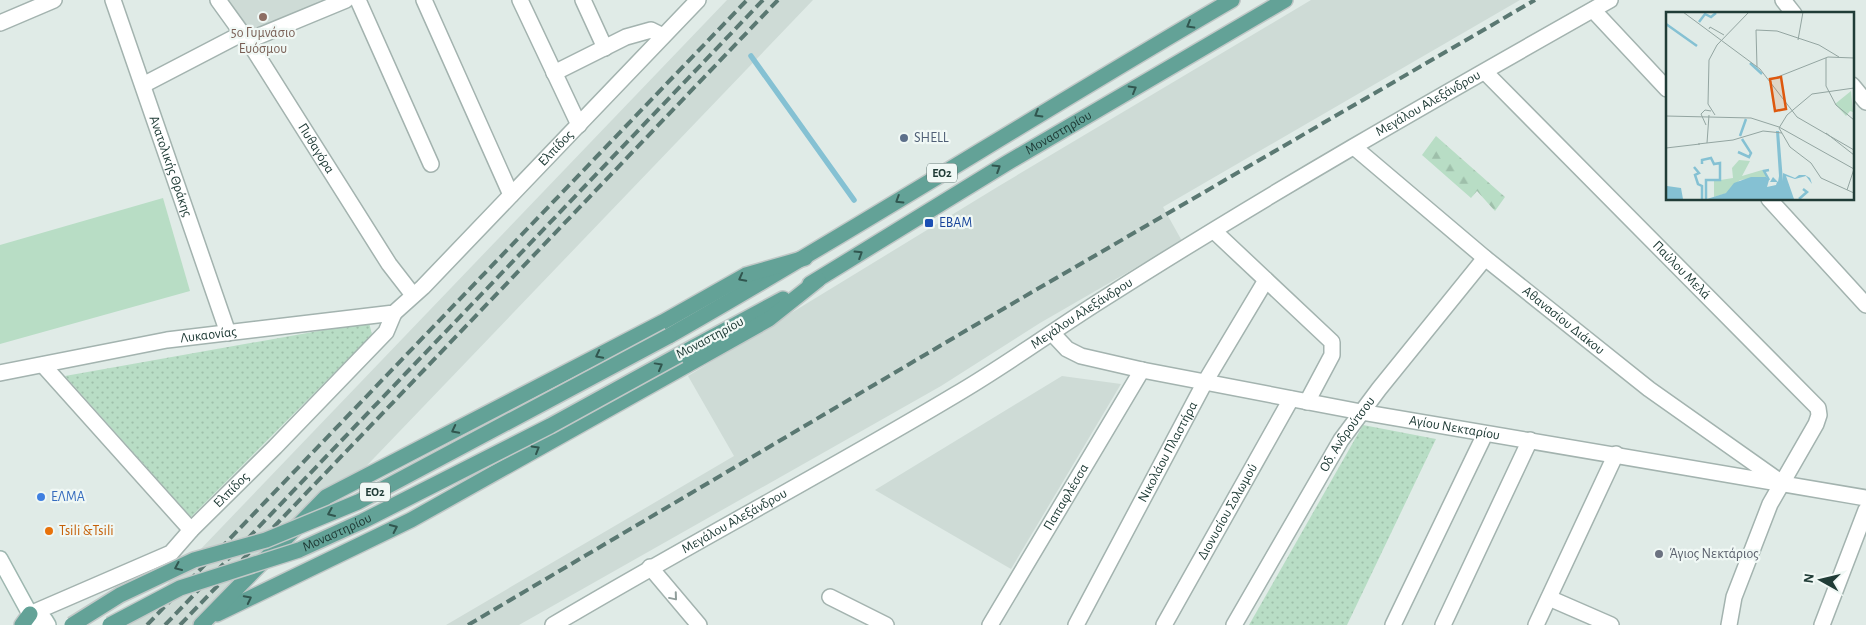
<svg xmlns="http://www.w3.org/2000/svg" width="1866" height="625" viewBox="0 0 1866 625" font-family="'Alegreya Sans',sans-serif">
<style>
.built{fill:#cedbd6}
.green{fill:url(#green-dots)}
.forest{fill:url(#forest-firs)}
.pitch{fill:#b8ddc5}
.lines{fill:none;stroke-linecap:round;stroke-linejoin:round}
.stream{stroke:#85c1d3;stroke-width:5.5}
.minor-casing{stroke:#a3b3af;stroke-width:18}
.tertiary-casing{stroke:#a3b3af;stroke-width:18}
.secondary-casing{stroke:#9eb7b0;stroke-width:18}
.primary-casing{stroke:#c1c8c7;stroke-width:18}
.minor{stroke:#fff;stroke-width:15}
.tertiary{stroke:#fff;stroke-width:15}
.secondary{stroke:#fff;stroke-width:15}
.primary{stroke:#63a297;stroke-width:15}
.rail{stroke:#5a7872;stroke-width:4;stroke-dasharray:10 5;stroke-linecap:butt}
.primary-bridge-casing{stroke:#c1c8c7;stroke-width:18;stroke-linecap:butt}
.primary-bridge{stroke:#63a297;stroke-width:15}
.oneway{stroke:#31564f}
.oneway2{stroke:#909e9b}
.education-dot{fill:#8d6e63;stroke:#f0f8f5;stroke-width:2}
.service-dot{fill:#5c6f8a;stroke:#f0f8f5;stroke-width:2}
.transit-dot{fill:#1a4fb4;stroke:#f0f8f5;stroke-width:2}
.shop-dot{fill:#3f7fe0;stroke:#f0f8f5;stroke-width:2}
.food-dot{fill:#e8710a;stroke:#f0f8f5;stroke-width:2}
.worship-dot{fill:#6b7280;stroke:#f0f8f5;stroke-width:2}
.labels{text-anchor:middle;dominant-baseline:central;stroke-width:4.5;stroke-linejoin:round;paint-order:stroke}
.shield{fill:#f0f8f5;stroke:#5e7470;stroke-width:1}
.shield-label{font-size:12px;font-weight:bold;fill:#203c37}
.education-label{font-size:14px;fill:#785e54;stroke:#f0f8f5}
.street-label{font-size:14px;fill:#203c37;stroke:#f0f8f5}
.service-label{font-size:14px;fill:#4e5e75;stroke:#f0f8f5;text-anchor:start}
.transit-label{font-size:14px;fill:#164399;stroke:#f0f8f5;text-anchor:start}
.shop-label{font-size:14px;fill:#366cbe;stroke:#f0f8f5;text-anchor:start}
.food-label{font-size:14px;fill:#c56008;stroke:#f0f8f5;text-anchor:start}
.worship-label{font-size:14px;fill:#5b616d;stroke:#f0f8f5;text-anchor:start}
.inset-river{fill:none;stroke:#85c1d3;stroke-width:2.5}
.inset-road{fill:none;stroke:#93a5a1;stroke-width:1}
.view{fill:#de580e;fill-opacity:0.15;stroke:#de580e;stroke-width:2.5}
.inset-edge{fill:none;stroke:#203c37;stroke-width:2.5}
</style>
<defs>
<pattern id="green-dots" width="8" height="8" patternUnits="userSpaceOnUse" patternTransform="scale(1.25)"><rect width="8" height="8" fill="#b8ddc5"/><path d="M2 2h.1M6 6h.1" fill="none" stroke="#9ebfaa" stroke-width="1.8" stroke-linecap="round"/></pattern>
<pattern id="forest-firs" width="22" height="20" patternUnits="userSpaceOnUse" patternTransform="scale(1.25)"><rect width="22" height="20" fill="#b8ddc5"/><path d="M5 1l3.5 6h-7zM16 11l3.5 6h-7z" fill="#9ebfaa"/></pattern>
</defs>
<rect width="100%" height="100%" fill="#e0ebe7"/>
<g class="built">
<path d="M227,0H327L250,33Z"/>
<path d="M727,0H813L214,625H128Z"/>
<path d="M1311,0H1520L1163,207L1182,241L1040,323L941,386L519,625H446L734,456L688,376L999,186Z"/>
<path d="M1062,376L1121,384L1011,569L875,490Z"/>
</g>
<g class="green">
<path d="M369,322L372,335L191,517L65,376Z"/>
<path d="M1363,425L1436,439L1347,625H1249Z"/>
</g>
<path class="forest" d="M1436,136L1505,197L1495,211L1477,191L1471,198L1422,155Z"/>
<path class="pitch" d="M163,198L190,291L0,344V245Z"/>
<g class="lines">
<path class="stream" d="M751,56L854,200"/>
<defs>
<g id="minor">
<path id="s1" d="M113,0L228,333"/>
<path id="s2" d="M218,0L254,50L389,264L413,295"/>
<path d="M358,0L431,164"/>
<path d="M424,0L511,195"/>
<path d="M520,0L579,125"/>
<path d="M583,0L605,48"/>
<path d="M1783,0L1794,14"/>
<path d="M1593,10L1667,89"/>
<path d="M0,23L54,0"/>
<path d="M247,41L346,0"/>
<path id="s3" d="M1485,72L1818,408L1819,415L1816,424L1770,504L1734,597L1729,625"/>
<path d="M554,73L626,37L651,30L663,36"/>
<path d="M143,85L241,34"/>
<path d="M1852,85L1866,102"/>
<path id="s4" d="M1354,147L1485,258L1649,389L1782,483"/>
<path d="M1769,199L1866,305"/>
<path d="M1214,231L1332,342V355L1307,402"/>
<path d="M43,365L191,530"/>
<path id="s5" d="M0,373L167,340L394,313L423,287L698,0"/>
<path d="M830,597L886,625"/>
<path d="M1549,598L1611,625"/>
<path id="s6" d="M30,614L171,553L191,530L275,447L386,332L394,313"/>
<path id="s7" d="M990,625L1142,370"/>
<path id="s8" d="M1076,625L1205,382L1266,280"/>
<path id="s9" d="M1164,625L1291,399"/>
<path id="s10" d="M1234,625L1341,440L1379,389L1485,258"/>
<path d="M1393,625L1485,434"/>
<path d="M1443,625L1530,440"/>
<path d="M1536,625L1616,454"/>
<path d="M1822,625L1866,510"/>
</g>
<g id="tertiary">
<path id="s11" d="M1052,333L1067,349L1081,356L1142,370L1361,412L1866,498"/>
<path d="M650,567L699,625"/>
<path id="s12" d="M553,625C686,546 823,474 955,395C1005,366 1051,332 1100,301C1266,195 1438,97 1610,0"/>
</g>
<g id="secondary">
<path d="M0,559L30,614L31,625"/>
<path d="M30,614L45,620L48,625"/>
</g>
<g id="primary">
<path id="s13" d="M810,284L1007,163L1285,0"/>
<path d="M669,336C859,228 1043,110 1232,0"/>
<path d="M679,355L783,299"/>
<path d="M217,614L411,520L769,319L818,280"/>
<path d="M22,625L30,614"/>
<path d="M201,625L326,497L663,322L746,275L805,258"/>
</g>
</defs>
<use href="#minor" class="minor-casing"/>
<use href="#tertiary" class="tertiary-casing"/>
<use href="#secondary" class="secondary-casing"/>
<use href="#primary" class="primary-casing"/>
<use href="#minor" class="minor"/>
<use href="#tertiary" class="tertiary"/>
<use href="#secondary" class="secondary"/>
<use href="#primary" class="primary"/>
<g class="rail">
<path d="M147,625L747,0"/>
<path d="M165,625L763,0"/>
<path d="M180,625L778,0"/>
<path d="M468,625L972,327L1535,0"/>
</g>
<defs>
<g id="primary-bridge">
<path d="M72,625L120,595L194,560L266,540L358,502L669,336"/>
<path id="s14" d="M110,625L180,588L299,550L363,521L550,426L679,355"/>
</g>
</defs>
<use href="#primary-bridge" class="primary-bridge-casing"/>
<use href="#primary-bridge" class="primary-bridge"/>
</g>
<defs><path id="oneway-chevron" d="M-2-3.5L2.5 0L-2 3.5" fill="none" stroke-width="1.6" stroke-linecap="round" stroke-linejoin="round" transform="scale(1.25)"/></defs>
<g class="oneway">
<use href="#oneway-chevron" transform="translate(1190 25) rotate(150)"/>
<use href="#oneway-chevron" transform="translate(1133 89) rotate(-30)"/>
<use href="#oneway-chevron" transform="translate(1038 114) rotate(149)"/>
<use href="#oneway-chevron" transform="translate(997 168) rotate(-32)"/>
<use href="#oneway-chevron" transform="translate(899 200) rotate(148)"/>
<use href="#oneway-chevron" transform="translate(859 254) rotate(-32)"/>
<use href="#oneway-chevron" transform="translate(742 278) rotate(152)"/>
<use href="#oneway-chevron" transform="translate(599 355) rotate(153)"/>
<use href="#oneway-chevron" transform="translate(659 366) rotate(-29)"/>
<use href="#oneway-chevron" transform="translate(455 430) rotate(153)"/>
<use href="#oneway-chevron" transform="translate(536 449) rotate(-30)"/>
<use href="#oneway-chevron" transform="translate(331 513) rotate(157)"/>
<use href="#oneway-chevron" transform="translate(394 528) rotate(-25)"/>
<use href="#oneway-chevron" transform="translate(178 567) rotate(156)"/>
<use href="#oneway-chevron" transform="translate(248 599) rotate(-27)"/>
</g>
<use class="oneway2" href="#oneway-chevron" transform="translate(674 597) rotate(50)"/>
<circle class="education-dot" cx="263" cy="17" r="5"/>
<circle class="service-dot" cx="904" cy="138" r="5"/>
<rect class="transit-dot" x="924" y="218" width="10" height="10" rx="2.5"/>
<circle class="shop-dot" cx="41" cy="497" r="5"/>
<circle class="food-dot" cx="49" cy="531" r="5"/>
<circle class="worship-dot" cx="1659" cy="554" r="5"/>
<g class="labels">
<g class="shield">
<rect x="927" y="163.5" width="30" height="19" rx="4"/>
<rect x="360" y="482.5" width="30" height="19" rx="4"/>
</g>
<g class="shield-label">
<text x="942" y="173">ΕΟ2</text>
<text x="375" y="492">ΕΟ2</text>
</g>
<g class="education-label">
<text x="263" y="33">5ο Γυμνάσιο<tspan x="263" dy="16">Ευόσμου</tspan></text>
</g>
<g class="street-label">
<text stroke="none"><textPath href="#s12" startOffset="1019">Μεγάλου Αλεξάνδρου</textPath></text>
<text stroke="none"><textPath href="#s13" startOffset="291">Μοναστηρίου</textPath></text>
<text stroke="none"><textPath href="#s2" startOffset="178">Πυθαγόρα</textPath></text>
<text stroke="none"><textPath href="#s5" startOffset="630">Ελπίδος</textPath></text>
<text stroke="none"><textPath href="#s1" startOffset="176">Ανατολικής Θράκης</textPath></text>
<text stroke="none"><textPath href="#s3" startOffset="279">Παύλου Μελά</textPath></text>
<text stroke="none"><textPath href="#s12" startOffset="614">Μεγάλου Αλεξάνδρου</textPath></text>
<text stroke="none"><textPath href="#s4" startOffset="272">Αθανασίου Διάκου</textPath></text>
<text stroke="none"><textPath href="#s5" startOffset="212">Λυκαονίας</textPath></text>
<text transform="translate(710 338) rotate(-28)">Μοναστηρίου</text>
<text stroke="none"><textPath href="#s11" startOffset="418">Αγίου Νεκταρίου</textPath></text>
<text stroke="none"><textPath href="#s10" startOffset="222">Οδ. Ανδρούτσου</textPath></text>
<text stroke="none"><textPath href="#s8" startOffset="196">Νικολάου Πλαστήρα</textPath></text>
<text stroke="none"><textPath href="#s6" startOffset="241">Ελπίδος</textPath></text>
<text stroke="none"><textPath href="#s7" startOffset="149">Παπαφλέσσα</textPath></text>
<text stroke="none"><textPath href="#s9" startOffset="130">Διονυσίου Σολωμού</textPath></text>
<text stroke="none"><textPath href="#s12" startOffset="209">Μεγάλου Αλεξάνδρου</textPath></text>
<text stroke="none"><textPath href="#s14" startOffset="246">Μοναστηρίου</textPath></text>
</g>
<g class="service-label">
<text x="914" y="138">SHELL</text>
</g>
<g class="transit-label">
<text x="939" y="223">ΕΒΑΜ</text>
</g>
<g class="shop-label">
<text x="51" y="497">ΕΛΜΑ</text>
</g>
<g class="food-label">
<text x="59" y="531">Tsili &amp;Tsili</text>
</g>
<g class="worship-label">
<text x="1669" y="554">Άγιος Νεκτάριος</text>
</g>
</g>
<g transform="translate(1666 12)">
<rect width="188" height="188" fill="#e0ebe7"/>
<path d="M185,79L187,100L184,99L180,104L169,92Z" fill="#b8ddc5"/>
<path d="M73,148L84,149L76,164L96,158L102,165L74,168L61,181L48,185V169L67,166L66,156Z" fill="#b8ddc5"/>
<path d="M110,119H113L117,169V161L129,166L133,163H139L144,166L146,172L140,164L129,167L120,164L128,187H41L60,181L68,171L85,165H100L103,168L101,175L110,173L111,170H104L107,165L112,170L113,164ZM1,174L15,176L17,187H0Z" fill="#85c1d3"/>
<path class="inset-river" d="M33,10L39,2L45,5L50,1M0,12L31,34M84,51L96,62M74,124L80,107M72,140L83,145L85,141L76,127M36,152V148L45,146L48,152L54,151V168H40V187M28,155L33,161L29,163L32,172L36,174V187M103,158L98,159L103,168M133,187L141,180L137,177"/>
<path class="inset-road" d="M17,0L94,57L131,105L188,138M43,17L44,15L58,23M111,19L153,33L173,45M132,28L137,0M160,46V74L170,93L188,108M91,55L90,18L111,19M104,68L162,45L188,46M188,76L146,82L121,103L113,116L124,135L145,151L155,166L188,181M49,103L42,92L43,48L51,33L83,0M0,104L85,106L113,115L188,157M40,113L35,102L39,98L45,99M160,121L188,143M41,131L43,103M32,132L67,128L97,119L116,121M0,136L34,132M181,178L188,157"/>
<path class="view" d="M115,65L120,97L109,99L104,67Z"/>
<rect width="188" height="188" class="inset-edge"/>
</g>
<g transform="translate(1821 580) rotate(278)" stroke="#f0f8f5" stroke-width="4" paint-order="stroke">
<path d="M0-4L9 19L0 12L-9 19Z" fill="#203c37"/>
<text y="-8" font-size="14" font-weight="bold" text-anchor="middle" fill="#203c37">N</text>
</g>
</svg>
